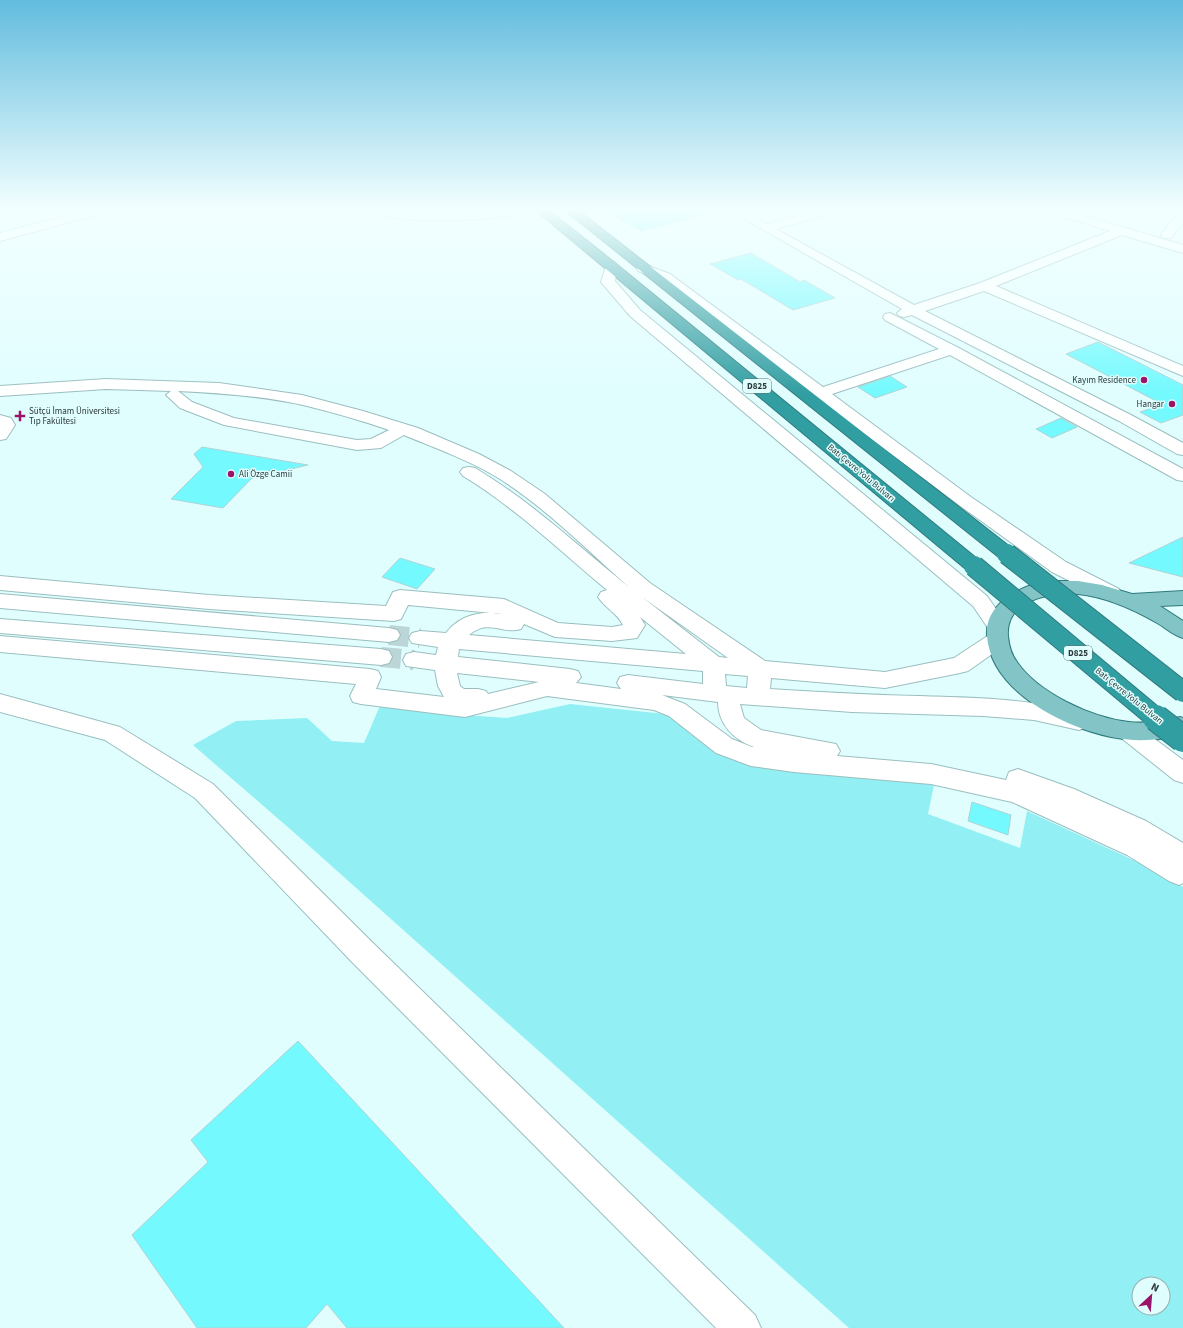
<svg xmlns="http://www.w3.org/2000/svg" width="1183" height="1328" viewBox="0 0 1183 1328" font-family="'Source Sans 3',sans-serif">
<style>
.green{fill:#92eff3;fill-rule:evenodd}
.building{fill:#74fafe;stroke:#afd3d4}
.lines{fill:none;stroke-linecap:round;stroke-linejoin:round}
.minor-tunnel{stroke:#bcd6d7;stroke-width:20;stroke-dasharray:20 10;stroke-linecap:butt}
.minor-casing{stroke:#9abebf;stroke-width:2}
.major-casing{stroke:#2f7a7d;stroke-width:2}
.highway-casing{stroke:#2f7a7d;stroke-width:2}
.minor{fill:#fff;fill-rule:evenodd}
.major{fill:#83c5c7;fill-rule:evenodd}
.highway{fill:#319ea2;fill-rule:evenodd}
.highway-bridge-far1-casing{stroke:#2f7a7d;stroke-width:22;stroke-linecap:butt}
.highway-bridge-casing{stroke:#2f7a7d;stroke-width:28;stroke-linecap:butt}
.highway-bridge-far1{stroke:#319ea2;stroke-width:20}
.highway-bridge{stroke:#319ea2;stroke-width:26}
.poi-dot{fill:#9a1569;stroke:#e1feff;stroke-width:1.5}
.labels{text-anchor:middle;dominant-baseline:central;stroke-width:3;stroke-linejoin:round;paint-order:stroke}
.far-poi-label{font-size:9px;fill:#2a3838;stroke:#e1feff;text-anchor:end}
.shield{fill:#e1feff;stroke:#617374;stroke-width:1}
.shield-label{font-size:9px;font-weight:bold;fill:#2a3838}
.far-street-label{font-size:9px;fill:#2a3838;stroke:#e1feff}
</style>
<rect width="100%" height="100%" fill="#e1feff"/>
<path class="green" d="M382,701L449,714L507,718L570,704L665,714L689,731L805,767L934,785L928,814L1020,848L1027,811L1168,876L1183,887V1328H849L298,836L193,745L236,721L307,718L332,741L364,743ZM1139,1284H1163V1308H1139Z"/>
<g class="building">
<path d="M601,208H707V214L641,231Z"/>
<path d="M751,253L800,282L804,280L835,298L793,310L741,279L738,280L710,264Z"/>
<path d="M1098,342L1183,385V415L1161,423L1140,412L1162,404L1066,354Z"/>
<path d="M890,376L907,387L875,398L858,387Z"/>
<path d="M1061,418L1077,427L1052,438L1036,429Z"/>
<path d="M202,447L308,465L252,478L223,508L171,499L203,467L194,454Z"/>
<path d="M1183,537V577L1129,563Z"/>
<path d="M400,558L435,569L417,589L382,577Z"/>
<path d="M972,802L1011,815L1008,835L968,821Z"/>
<path d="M298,1041L325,1070L564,1328H347L327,1304L306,1328H197L132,1235L208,1162L191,1140Z"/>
</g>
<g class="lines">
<g class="minor-tunnel">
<path d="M389,635L420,638"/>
<path d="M381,657L414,660"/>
</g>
<defs>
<g id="minor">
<path d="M96,208H116L115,210L0,241V233Z"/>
<path d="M352,208C376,208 400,214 425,214C465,214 505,208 545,208L546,210L544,212L540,213C476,220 416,227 353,210Z"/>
<path d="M725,208H739L768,224L824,208H844L843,210L776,229L914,305L980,283L1110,231L1041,210L1040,208H1059L1183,245V253L1122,235L996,286L1183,366V376L984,291L925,311L1131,415L1183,443V455L1177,454L1119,421L912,315L904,317L899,316L897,313L902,309Z"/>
<path d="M1183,212V223L1171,238H1163L1161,235L1163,232L1179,213Z"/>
<path d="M611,262L615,263L617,266L615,281L640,310L987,596L1008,626L1004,631L998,633L1005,635L1008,640L1005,645L968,671L960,673L885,688L771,678L770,689C819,692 869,695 919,696C975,698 1033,698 1087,715L1091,721L1087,727L1079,730L1034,720L983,716L852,712L740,704L744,718L761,730L836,744L840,751L837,756L931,764L1006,780L1009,772L1018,769L1074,789L1146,821L1183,843V883L1179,885L1169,881L1127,855L1012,802L931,784L794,772L751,766L716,753L669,716L654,710L547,696L465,717L361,704L353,702L350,696L356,684L0,652V636L370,669L378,671L381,677L376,689L444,697L438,686L435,670L406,666L403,660L406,654L414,652L436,655L438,647L412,643L409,638L412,633L420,631L446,633C459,615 482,610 503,614L408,605L401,619L394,621L209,609L0,590V576L209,595L386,606L393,592L400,590L504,599L558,623L612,627L623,625C617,613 605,608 598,597L601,592L607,590C560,551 516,508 463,476L460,472L463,468L469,467L475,468C532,502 579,547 630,588C588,551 547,509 500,479C471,461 438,449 406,436L404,435L381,448L357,450L224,425L180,408L166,395L171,391L106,389L0,396V386L106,379L219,383L302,395L363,411L418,428L479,454L511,471L545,494L650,583L765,661L885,672L954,658L989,635L996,633L990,631L973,606L630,316L601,282L607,263ZM178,391C219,393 262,396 303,405C332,412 360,420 389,430L371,439L357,440L234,418L192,402ZM642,597L728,658L719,657ZM640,617L686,654L469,635C489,618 502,635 521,629L524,624L555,637L612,641L637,638L645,625ZM459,649L703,671V684L628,675L620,677L617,683L621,689L576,683L581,677L578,671L570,669L458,657ZM457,673L539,682L488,694L486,691L478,689H464L460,686ZM725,674L748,676L747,688L726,686ZM662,695L718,702C718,724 734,740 754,747H752L732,739L685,704Z"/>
<path d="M643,264L670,274L823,387L939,349L885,320L883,317L885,314L890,313L957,347L1183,469V481L1177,480L950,355L832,394L971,497L1066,562L1119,589L1122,594L1119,599L1112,601L1105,599L1052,572L959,505L660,280L638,271L637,268L638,265Z"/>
<path d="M0,415L11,418L15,425L6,439L0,440Z"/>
<path d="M0,594L389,628L397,630L400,635L397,640L389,642L0,608Z"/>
<path d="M0,619L381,649L389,651L392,657L389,663L381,665L0,633Z"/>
<path d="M0,694L120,727L213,784L372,942L755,1315L761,1328H716L352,962L195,798L105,740L0,712Z"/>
<path d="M1128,722L1136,725L1183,760V783L1174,780L1120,737L1116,731L1120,725Z"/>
</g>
<path id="major" d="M1055,581H1078L1102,585L1132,594L1183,591V605L1160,606L1183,621V638C1173,635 1166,628 1157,623C1133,609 1106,597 1078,594C1050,592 1005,600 1008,636C1009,646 1011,654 1017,662C1038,693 1092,718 1129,722C1146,724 1163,721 1180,717L1183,718V734C1160,741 1134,742 1111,737C1063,727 991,691 987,636C985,611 1005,596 1026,587C1035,583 1046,582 1055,581Z"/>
<g id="highway">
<path d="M533,208H546L615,263L981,562L984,566L981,570L974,572L967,570Z"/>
<path d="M562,208H575L1014,550L1017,554L1014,558L1007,560L1000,558Z"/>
</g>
</defs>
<use href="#minor" class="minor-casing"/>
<use href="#major" class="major-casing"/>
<use href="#highway" class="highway-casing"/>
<use href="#minor" class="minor"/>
<use href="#major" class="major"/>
<use href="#highway" class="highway"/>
<defs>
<g id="highway-bridge-far1">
<path d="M1007,554L1183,692"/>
<path d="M974,566L1157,719"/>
</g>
<path id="highway-bridge" d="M1156,718L1183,739"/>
</defs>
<use href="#highway-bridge-far1" class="highway-bridge-far1-casing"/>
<use href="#highway-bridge" class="highway-bridge-casing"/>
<use href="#highway-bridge-far1" class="highway-bridge-far1"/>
<use href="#highway-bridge" class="highway-bridge"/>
</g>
<linearGradient id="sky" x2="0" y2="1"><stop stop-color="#62bcde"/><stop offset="0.53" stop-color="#f2ffff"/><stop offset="1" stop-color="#f2ffff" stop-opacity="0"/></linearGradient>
<rect width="1183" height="394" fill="url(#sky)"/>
<g class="poi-dot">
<circle cx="1144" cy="380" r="4"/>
<circle cx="1172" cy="404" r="4"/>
<path d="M18 410h4v4h4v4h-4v4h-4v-4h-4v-4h4z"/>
<circle cx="231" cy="474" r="4"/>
</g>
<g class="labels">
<g class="far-poi-label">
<text x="1136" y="380">Kayım Residence</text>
<text x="1164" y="404">Hangar</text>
<text x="29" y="411" text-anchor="start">Sütçü İmam Üniversitesi<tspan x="29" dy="10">Tıp Fakültesi</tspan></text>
<text x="239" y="474" text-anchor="start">Ali Özge Camii</text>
</g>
<g class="shield">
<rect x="743" y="379" width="28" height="14" rx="3"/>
<rect x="1064" y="646" width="28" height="14" rx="3"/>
</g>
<g class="shield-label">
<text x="757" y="386">D825</text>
<text x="1078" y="653">D825</text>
</g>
<g class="far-street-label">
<text transform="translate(861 473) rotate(40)">Batı Çevre Yolu Bulvarı</text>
<text transform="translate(1129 696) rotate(39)">Batı Çevre Yolu Bulvarı</text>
</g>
</g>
<g transform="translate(1151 1296) rotate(26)"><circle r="19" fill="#e1feff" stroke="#98afaf"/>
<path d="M0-3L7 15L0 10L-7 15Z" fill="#9a1569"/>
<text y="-6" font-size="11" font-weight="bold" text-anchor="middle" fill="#2a3838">N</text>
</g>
</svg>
